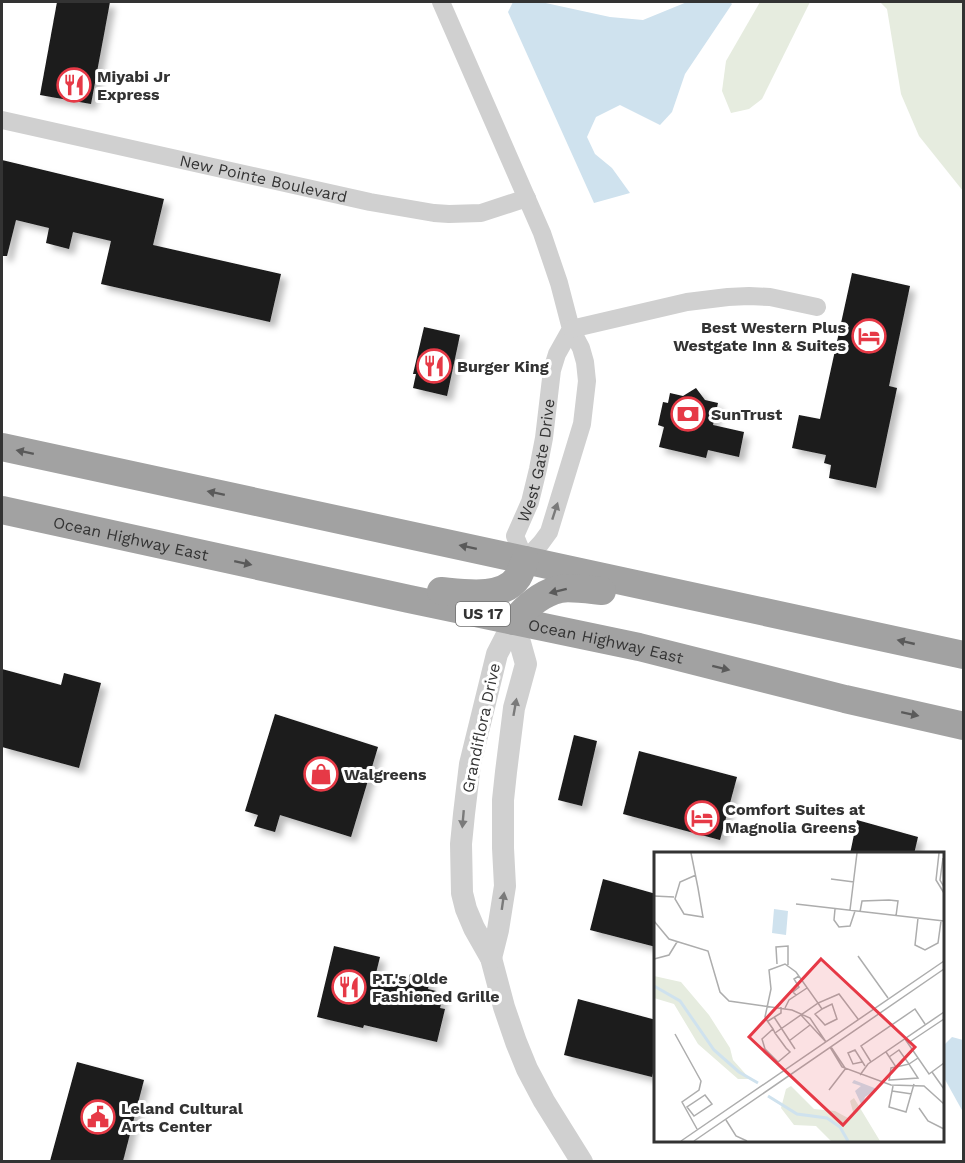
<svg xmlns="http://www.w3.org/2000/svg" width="965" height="1163" viewBox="0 0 965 1163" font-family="'Work Sans',sans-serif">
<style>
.green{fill:#e6ecdf}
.water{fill:#cfe2ee}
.building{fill:#1a1a1a;filter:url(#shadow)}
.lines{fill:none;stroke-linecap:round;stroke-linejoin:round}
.minor{stroke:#d0d0d0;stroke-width:18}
.tertiary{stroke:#d0d0d0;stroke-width:22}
.trunk{stroke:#a2a2a2;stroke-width:28}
.oneway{fill:#5a5a5a}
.oneway2{fill:#7a7a7a}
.labels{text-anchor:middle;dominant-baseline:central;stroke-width:6;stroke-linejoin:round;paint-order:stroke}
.shield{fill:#fff;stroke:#707070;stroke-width:1.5}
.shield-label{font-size:15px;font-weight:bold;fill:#333}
.poi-label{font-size:16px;font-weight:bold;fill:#333;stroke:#fff;text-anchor:start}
.street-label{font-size:16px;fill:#333;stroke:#fff}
.inset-river{fill:none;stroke:#cfe2ee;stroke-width:3}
.inset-road{fill:none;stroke:#adadad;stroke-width:1.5}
.view{fill:#e63946;fill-opacity:0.15;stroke:#e63946;stroke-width:3}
.inset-edge{fill:none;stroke:#333;stroke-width:3}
</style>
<defs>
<filter id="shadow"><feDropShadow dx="5.5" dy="5.5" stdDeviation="3" flood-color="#0004"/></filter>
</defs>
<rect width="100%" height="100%" fill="#fff"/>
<g class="green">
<path d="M760,2H810L762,99L749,109L731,113L722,91L726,61Z"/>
<path d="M880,2H963V191L919,136L901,94L887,9Z"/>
</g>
<g class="water">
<path d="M513,2H541L610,17L643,20L687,2H730L732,4L685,74L672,112L660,125L620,105L596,117L587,137L595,154L612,168L630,193L594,203L508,12Z"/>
<path d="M952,1037L963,1040V1112L943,1076V1046Z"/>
</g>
<g class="building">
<path d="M57,2H110L91,104L40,95Z"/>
<path d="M2,160L164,199L153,245L281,274L270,322L101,284L111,241L73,232L69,249L46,243L49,228L16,220L7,256H2Z"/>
<path d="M852,273L910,286L889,386L897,388L876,488L829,478L831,465L824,463L826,455L792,448L799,415L820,419Z"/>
<path d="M424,327L460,335L447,396L413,388L416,374H413Z"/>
<path d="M696,388L705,400L718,403L713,425L744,432L739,457L708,450L706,458L659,447L664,427L658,425L663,402L668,403L670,393L683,396Z"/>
<path d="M2,669L61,685L64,673L101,683L79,768L2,747Z"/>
<path d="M275,714L378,747L351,837L280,815L275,832L254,826L258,815L245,811Z"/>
<path d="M574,735L597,741L582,806L558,800Z"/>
<path d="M639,751L737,777L720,840L623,814Z"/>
<path d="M857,820L918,837L914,854H850Z"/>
<path d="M603,879L656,894V947L590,930Z"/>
<path d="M334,946L380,957L375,977L407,985L410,974L430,979L428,989L444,993L440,1008L445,1009L437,1042L364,1025L363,1028L317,1017Z"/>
<path d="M578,999L656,1020V1061L652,1077L564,1055Z"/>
<path d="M77,1062L144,1080L123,1161H50Z"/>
</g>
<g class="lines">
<g class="minor">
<path id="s1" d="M441,2L542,233L559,283L571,329L581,348L585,362L587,381L582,424L549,532L541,543L525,560L515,536L530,502L538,469L544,438L552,370L557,354L571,329"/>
<path id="s2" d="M2,120L370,202L434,213L449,214L481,213L527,198"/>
<path d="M571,329L687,302L728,297L749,296L770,297L817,307"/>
</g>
<g class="tertiary">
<path d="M514,621L497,654L470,764L464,814L461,844L462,893L466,909L474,928L491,958L504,1007L516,1042L527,1069L544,1101L582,1162"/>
<path d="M491,958L498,930L505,886L503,848V800L506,772L514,708L526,664L514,621"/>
</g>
<g class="trunk">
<path d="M2,447L964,655"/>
<path id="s3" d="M2,510L409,599L639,647L845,699L964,726"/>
<path d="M441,591C463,593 503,600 518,577C521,572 523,565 525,560"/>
<path d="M514,621C526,607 541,593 560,589C569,587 591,590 602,591"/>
</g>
</g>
<defs><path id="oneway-solid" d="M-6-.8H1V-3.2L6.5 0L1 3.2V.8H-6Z" transform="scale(1.5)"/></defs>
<g class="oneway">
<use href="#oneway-solid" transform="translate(25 452) rotate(-168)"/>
<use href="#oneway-solid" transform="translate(216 493) rotate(-168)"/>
<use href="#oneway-solid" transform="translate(468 547) rotate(-168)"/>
<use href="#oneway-solid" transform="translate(243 563) rotate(12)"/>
<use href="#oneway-solid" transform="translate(558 591) rotate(166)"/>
<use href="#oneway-solid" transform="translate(906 642) rotate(-167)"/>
<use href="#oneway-solid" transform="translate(721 668) rotate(14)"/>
<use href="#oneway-solid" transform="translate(910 714) rotate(12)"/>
</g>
<g class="oneway2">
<use href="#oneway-solid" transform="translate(555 511) rotate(-72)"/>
<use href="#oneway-solid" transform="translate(515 707) rotate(-80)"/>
<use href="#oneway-solid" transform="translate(463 819) rotate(95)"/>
<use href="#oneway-solid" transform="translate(503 901) rotate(-82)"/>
</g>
<defs>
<symbol id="restaurant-ring" viewBox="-11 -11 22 22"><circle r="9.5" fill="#fff" stroke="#e63946" stroke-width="1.5"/><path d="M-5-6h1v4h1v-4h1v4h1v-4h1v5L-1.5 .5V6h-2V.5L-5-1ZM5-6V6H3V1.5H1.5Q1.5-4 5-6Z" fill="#e63946"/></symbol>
<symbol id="hotel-ring" viewBox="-11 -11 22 22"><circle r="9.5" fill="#fff" stroke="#e63946" stroke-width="1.5"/><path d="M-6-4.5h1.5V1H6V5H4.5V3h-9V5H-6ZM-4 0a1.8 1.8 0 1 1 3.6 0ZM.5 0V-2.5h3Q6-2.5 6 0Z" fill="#e63946"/></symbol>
<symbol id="bank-ring" viewBox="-11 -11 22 22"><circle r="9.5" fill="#fff" stroke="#e63946" stroke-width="1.5"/><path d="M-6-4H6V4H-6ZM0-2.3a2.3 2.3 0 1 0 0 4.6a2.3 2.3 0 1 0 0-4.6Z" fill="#e63946"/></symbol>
<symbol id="shop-ring" viewBox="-11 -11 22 22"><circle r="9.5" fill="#fff" stroke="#e63946" stroke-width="1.5"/><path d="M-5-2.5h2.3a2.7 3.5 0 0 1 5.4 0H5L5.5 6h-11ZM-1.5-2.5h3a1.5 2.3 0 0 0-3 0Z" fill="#e63946"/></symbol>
<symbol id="civic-ring" viewBox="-11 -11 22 22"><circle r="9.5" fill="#fff" stroke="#e63946" stroke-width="1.5"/><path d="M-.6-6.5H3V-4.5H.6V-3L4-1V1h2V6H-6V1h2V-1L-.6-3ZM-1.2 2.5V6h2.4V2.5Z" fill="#e63946"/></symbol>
</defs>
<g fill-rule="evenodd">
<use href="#restaurant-ring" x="55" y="66" width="38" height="38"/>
<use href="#hotel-ring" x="850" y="317" width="38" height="38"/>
<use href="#restaurant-ring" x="415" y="347" width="38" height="38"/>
<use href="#bank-ring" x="669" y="395" width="38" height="38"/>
<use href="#shop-ring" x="302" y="755" width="38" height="38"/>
<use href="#hotel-ring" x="683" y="799" width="38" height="38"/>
<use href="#restaurant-ring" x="330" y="968" width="38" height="38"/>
<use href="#civic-ring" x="79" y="1098" width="38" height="38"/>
</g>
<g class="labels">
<rect class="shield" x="456" y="602" width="54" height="24" rx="4.5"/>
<g class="shield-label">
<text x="483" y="614">US 17</text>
</g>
<g class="poi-label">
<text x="97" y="76">Miyabi Jr<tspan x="97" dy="18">Express</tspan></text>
<text x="846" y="327" text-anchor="end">Best Western Plus<tspan x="846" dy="18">Westgate Inn &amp; Suites</tspan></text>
<text x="457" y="366">Burger King</text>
<text x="711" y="414">SunTrust</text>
<text x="344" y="774">Walgreens</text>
<text x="725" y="809">Comfort Suites at<tspan x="725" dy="18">Magnolia Greens</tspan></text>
<text x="372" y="978">P.T.'s Olde<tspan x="372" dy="18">Fashioned Grille</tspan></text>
<text x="121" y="1108">Leland Cultural<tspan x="121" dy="18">Arts Center</tspan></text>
</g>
<g class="street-label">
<text stroke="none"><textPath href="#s2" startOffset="268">New Pointe Boulevard</textPath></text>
<text stroke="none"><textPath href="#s1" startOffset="706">West Gate Drive</textPath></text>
<text stroke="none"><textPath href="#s3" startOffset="132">Ocean Highway East</textPath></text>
<text stroke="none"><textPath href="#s3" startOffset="618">Ocean Highway East</textPath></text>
<text transform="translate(481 728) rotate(-78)">Grandiflora Drive</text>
</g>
</g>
<g transform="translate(654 852)">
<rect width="290" height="290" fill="#fff"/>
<path d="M0,124L27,130L55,163L76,196L79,208L96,227H84L44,192L20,152L0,146ZM137,234L160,257L181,259L194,266L200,263L196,249L200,246L226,289H177L162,274L140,273L127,256L132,237Z" fill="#e6ecdf"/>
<path d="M120,57L134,59L132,83L118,81ZM200,228L223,237L211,245L208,254L201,239L207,234L198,231Z" fill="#cfe2ee"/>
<path class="inset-river" d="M0,134L26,149L60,198L85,220L104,231M114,244L143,262L173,266L186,275L194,289"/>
<path class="inset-road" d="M37,1L44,36L49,65L30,62L21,47L26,30L42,23M285,1L282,28L290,41M289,6L286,28L290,35M177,27L200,30M0,44L20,45M142,52L290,69M181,57L180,68L185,75L196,74L201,59M196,58L203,1M206,60L208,49L235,48L244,49L242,64M264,66L261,93L271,98L284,91L287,69M0,69L15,87L54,99L66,140L75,149L138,158L156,166L172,190M204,104L234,146M0,107L15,103L23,90M123,112L122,95L134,94V113M142,143L139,140L145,135L140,127L145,124M131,156L135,148L153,136M168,157L178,152L183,167L171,173L161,162L168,157L164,151L185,142L204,167M147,163L172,190M120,165L141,197M114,169L127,161V155M119,177L108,187L111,197L124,210L136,200L132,196L121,181L119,177L112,167L111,165L117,137L115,118L131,112L142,120L164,151L121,181M21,182L47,229L45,238L28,250L43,277M251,187L275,222L290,211M135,189L156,173M254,191L290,167M176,195L188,215L237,233L270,234L290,252M177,195L191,216M232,200L242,215L237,216L235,229M235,205L245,198L255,212L264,206M208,210L199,212L194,201L201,198L211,214M217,210L207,194L261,157L271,172M278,220L290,237M206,223L214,212L290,160M236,228L264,226L255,212L242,215M239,234L235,255L252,260L260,232M175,238L192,216M238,239L258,242M51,243L58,252L40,264L33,255ZM265,256L274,269L290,277M72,268L82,284L93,289M27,289L290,109M40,289L290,117"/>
<path class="view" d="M167,107L261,195L189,273L95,185Z"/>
<rect width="290" height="290" class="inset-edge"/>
</g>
<rect width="965" height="1163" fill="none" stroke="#333333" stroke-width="6"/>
</svg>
